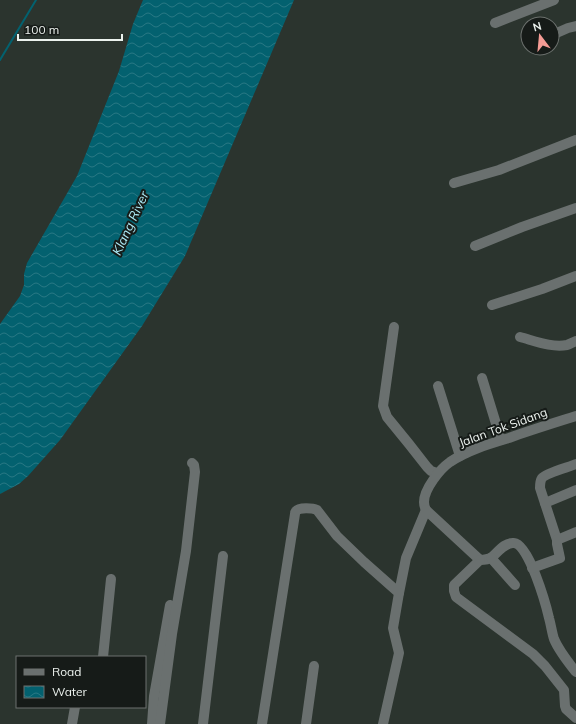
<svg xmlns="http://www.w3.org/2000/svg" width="576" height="724" viewBox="0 0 576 724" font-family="Mulish,sans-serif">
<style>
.water{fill:url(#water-waves)}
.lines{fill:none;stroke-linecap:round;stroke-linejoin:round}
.stream{stroke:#03616f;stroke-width:2}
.minor{stroke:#6a706f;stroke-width:10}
.labels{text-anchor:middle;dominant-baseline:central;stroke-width:4;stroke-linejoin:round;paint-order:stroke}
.street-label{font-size:12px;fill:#ecf2ee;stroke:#161b18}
.water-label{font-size:13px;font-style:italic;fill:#adebf7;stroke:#161b18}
</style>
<defs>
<pattern id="water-waves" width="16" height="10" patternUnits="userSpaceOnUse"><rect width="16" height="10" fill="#03616f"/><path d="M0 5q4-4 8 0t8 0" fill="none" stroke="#287884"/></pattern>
</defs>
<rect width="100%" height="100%" fill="#2b342e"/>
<path class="water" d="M143,0H294L185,256L142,326L60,440L28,476L19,484L0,494V324L20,296L24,285V274L27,263L77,176L119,71L133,24Z"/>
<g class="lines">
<path class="stream" d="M0,60L36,0"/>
<g class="minor">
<path d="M495,23L554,0"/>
<path d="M552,35L568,28L576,26"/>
<path d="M454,183L499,170L576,140"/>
<path d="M475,246L522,227L576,208"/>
<path d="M492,305L542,289L576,276"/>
<path d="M394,327L383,406L387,417L409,444L427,467L431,471L437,473"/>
<path d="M520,337C535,341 552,348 567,345C570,344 573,342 576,341"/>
<path d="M482,378L501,440"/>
<path d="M438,386L460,456"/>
<path d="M576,416C554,423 531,430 509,438C489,444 468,450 450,462C440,469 424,489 424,502C424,504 425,508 426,510L480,560C484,560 489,559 492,557C498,552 505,542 514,543C529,544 546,605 549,618C551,625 552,633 554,639C559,651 568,662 576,672"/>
<path d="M545,503L576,490"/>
<path d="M557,540L540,488C540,485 540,481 542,478C546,473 569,467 576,464"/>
<path d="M491,558L515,585"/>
<path d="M480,560L454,585V591L456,597L533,654L545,666L564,690L565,706L566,709L576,718"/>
<path d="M532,568L560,558L557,544V540L576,532"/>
<path d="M399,593L406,558L426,510"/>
<path d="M103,657L111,579"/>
<path d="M72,724L75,707"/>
<path d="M152,724L154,696L170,605"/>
<path d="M160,724L172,634L186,551L195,472L194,465L192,463"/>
<path d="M203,724L223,556"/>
<path d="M262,724L295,514C295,513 295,512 296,511C299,507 313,508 317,510L337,536L364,562L399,593L393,628L399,653L383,724"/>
<path d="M306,724L314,666"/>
</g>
</g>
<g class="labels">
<g class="street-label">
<text transform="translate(503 427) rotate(-20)">Jalan Tok Sidang</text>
</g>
<g class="water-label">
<text transform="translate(130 223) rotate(-65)">Klang River</text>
</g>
</g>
<rect x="16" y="656" width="130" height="52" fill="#161b18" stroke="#6c716e"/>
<rect x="24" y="669" width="20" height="6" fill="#6a706f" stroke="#6c716e"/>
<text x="52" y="676" font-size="12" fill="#ecf2ee">Road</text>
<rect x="24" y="686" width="20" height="12" fill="url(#water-waves)" stroke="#6c716e"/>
<text x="52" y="696" font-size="12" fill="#ecf2ee">Water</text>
<g transform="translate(540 36) rotate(344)"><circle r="19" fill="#161b18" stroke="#6c716e"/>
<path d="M0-3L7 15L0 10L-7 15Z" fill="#f59c95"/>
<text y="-6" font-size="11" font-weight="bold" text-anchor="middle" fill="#ecf2ee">N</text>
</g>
<path d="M18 34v6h104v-6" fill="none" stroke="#ecf2ee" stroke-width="2"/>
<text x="24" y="34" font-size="12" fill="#ecf2ee" stroke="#161b18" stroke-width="3" paint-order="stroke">100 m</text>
</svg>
